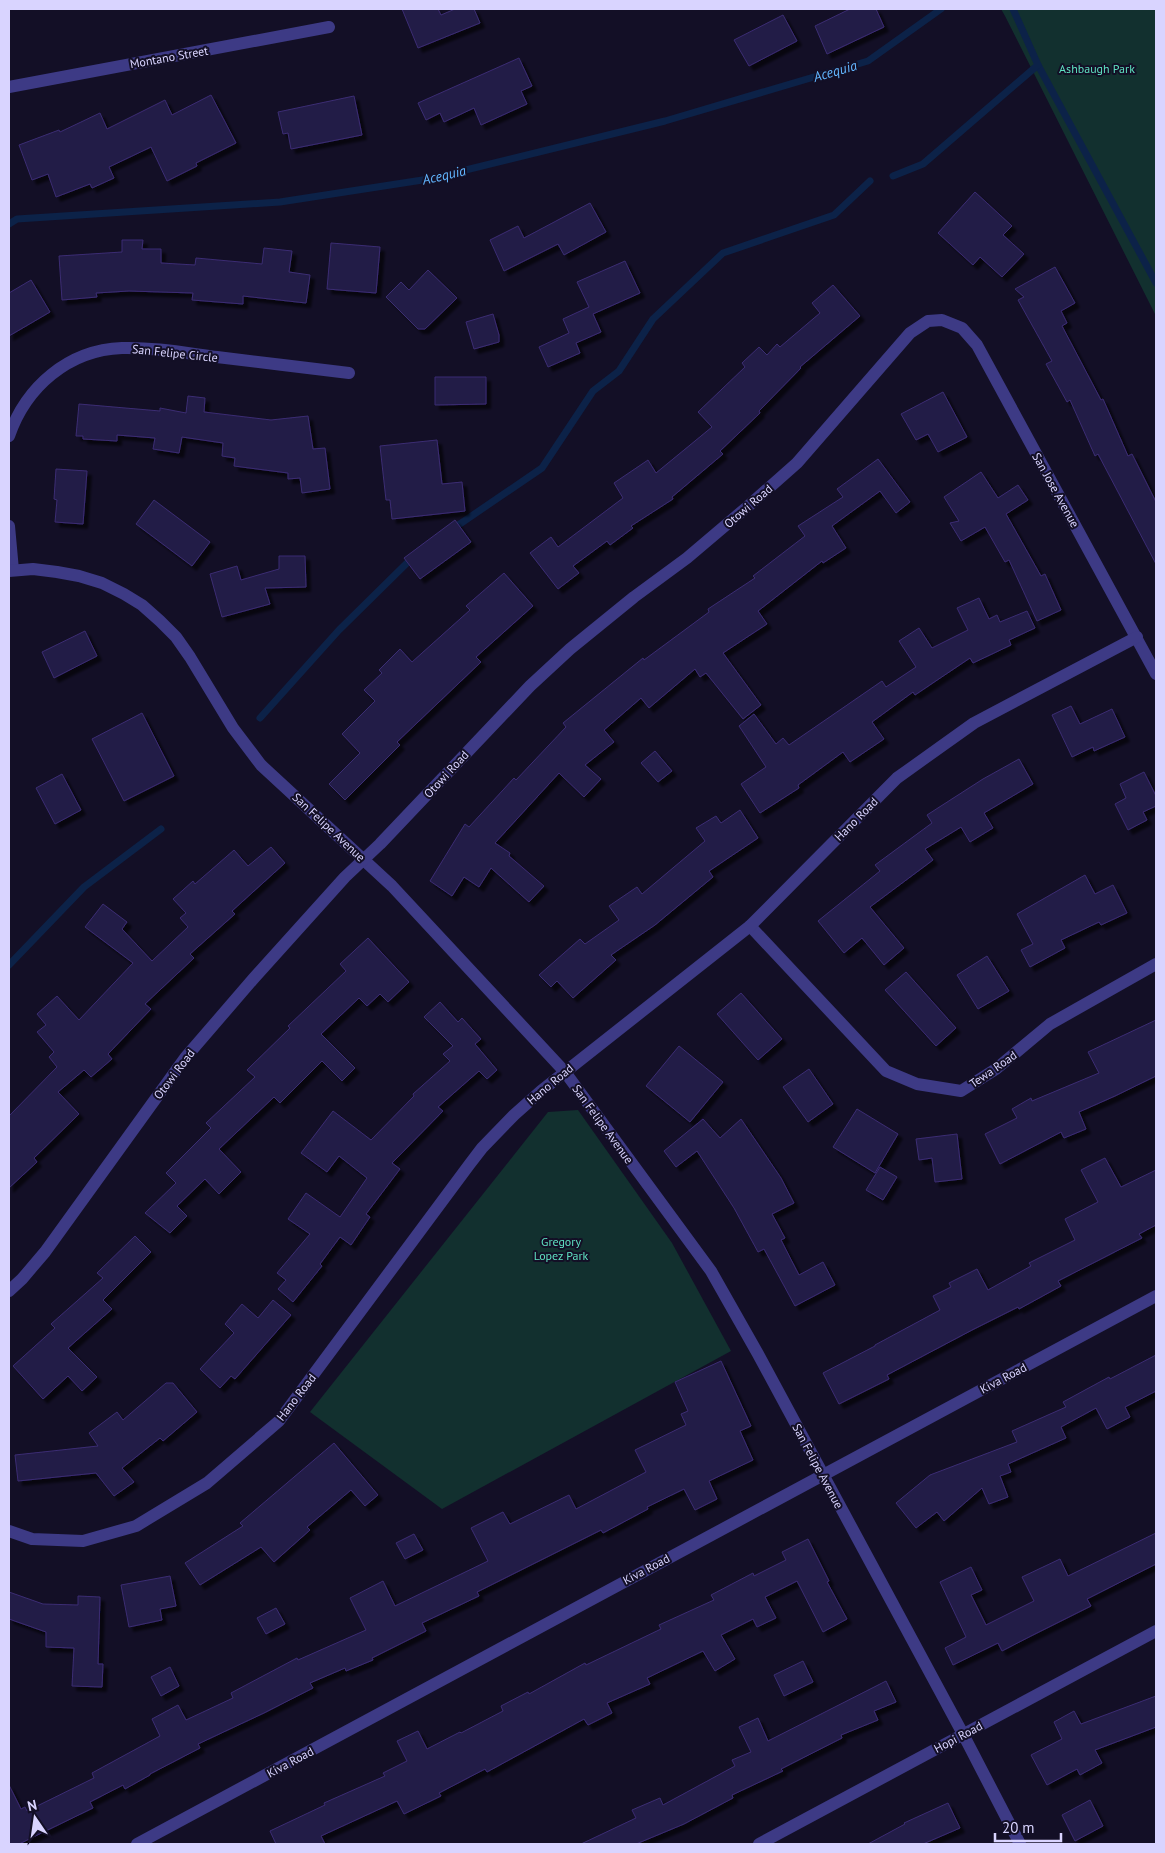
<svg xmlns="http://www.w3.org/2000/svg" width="1165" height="1853" viewBox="0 0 1165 1853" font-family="'PT Sans',sans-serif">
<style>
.green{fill:#12302f}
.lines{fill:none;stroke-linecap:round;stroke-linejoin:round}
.stream{stroke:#0c2248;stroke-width:7}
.building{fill:#241b47;stroke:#3b2d73;filter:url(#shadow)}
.minor{stroke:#3d3a85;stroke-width:12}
.labels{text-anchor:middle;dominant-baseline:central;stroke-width:4;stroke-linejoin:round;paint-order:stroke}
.street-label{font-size:12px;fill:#d9d4ff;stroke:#130f26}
.park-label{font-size:12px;fill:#5fe0c0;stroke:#130f26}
.water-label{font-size:14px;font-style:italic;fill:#62b6ff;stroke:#130f26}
</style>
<defs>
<filter id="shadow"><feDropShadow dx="4.5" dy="4.5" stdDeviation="1" flood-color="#0009"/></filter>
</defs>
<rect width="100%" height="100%" fill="#130f26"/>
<g class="green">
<path d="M1001,9H1156V316L1005,16Z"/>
<path d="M578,1110L672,1243L731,1351L442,1509L310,1412L548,1112Z"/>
</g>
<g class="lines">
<g class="stream">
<path d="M1038,65L1156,283"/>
<path d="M893,176L923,164L1038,65L1013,9"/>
<path d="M9,224L17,219L280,202L429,179L665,121L868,61L941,9"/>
<path d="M451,530L542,468L593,391L619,371L653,319L723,253L834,215L870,181"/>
<path d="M260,718L339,630L407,563"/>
<path d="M9,965L84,887L161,829"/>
</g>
</g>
<g class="building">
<path d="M402,9H438L441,15L455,9H474L480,23L418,48Z"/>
<path d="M850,9H876L884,27L827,54L815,26Z"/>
<path d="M783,15L797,41L749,66L734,40Z"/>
<path d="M519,58L532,86L521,91L527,104L481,125L474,108L444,122L440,113L426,120L418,103Z"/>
<path d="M211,95L236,143L196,163L197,166L167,181L151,147L109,167L114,178L92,188L90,184L56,197L48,174L32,180L19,145L59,130L60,132L100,113L107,129L165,100L172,115Z"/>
<path d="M354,96L362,135L291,149L288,133L283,134L278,112Z"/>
<path d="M975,192L1012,226L1003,235L1024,254L1002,277L980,257L973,265L938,233Z"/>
<path d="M590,203L606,232L564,255L558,244L504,271L490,240L518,226L524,238Z"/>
<path d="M122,240H143L142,249H161V263L195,265L196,258L262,264L264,248L292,251L289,272L310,275L306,303L243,296V304L192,300L193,293L129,291L96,293L97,297L62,300L59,256L122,252Z"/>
<path d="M331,243L380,247L376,293L327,289Z"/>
<path d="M625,261L640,293L593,314L601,332L576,343L580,353L548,367L539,347L569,333L563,319L589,307L577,282Z"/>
<path d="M1055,267L1075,303L1061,311L1067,323L1062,326L1101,400L1103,399L1128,456L1132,454L1156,502V564L1098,454L1095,456L1070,400L1067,402L1046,364L1052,361L1018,300L1024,297L1015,289Z"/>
<path d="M428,270L457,298L425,329H418L386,297L401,282L409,290Z"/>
<path d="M31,280L50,312L9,336V293Z"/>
<path d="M833,285L860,316L800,367L801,368L759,411L760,413L720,451L723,454L672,497L673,499L631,526L633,528L610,545L607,541L573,566L579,573L558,589L530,553L551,537L558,547L623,498L614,483L648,460L656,473L712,427L698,412L745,367L742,363L759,347L767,355L777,344L780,347L820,313L812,303Z"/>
<path d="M493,314L499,335V342L474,349L466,322Z"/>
<path d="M435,377H486V404L435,405Z"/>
<path d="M943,392L967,437L938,452L928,434L916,440L901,414Z"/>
<path d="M188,396L205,398L204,412L271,420L308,416L313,449L325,448L330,489L302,493L300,478L288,479V473L234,466L235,458L222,456L223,443L182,437L179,453L153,449L155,438L117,435V441L83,439V436H76L79,404L160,411V408L186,413Z"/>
<path d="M437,440L442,484L462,482L465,511L392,519L390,500H386L380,446Z"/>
<path d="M878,459L910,502L896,513L880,491L832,526L846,548L823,563L822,561L758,611L767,624L723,653L761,705L743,719L706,673L700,677L695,669L649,708L641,698L604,730L614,742L585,765L601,779L584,797L559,773L495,843L510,853L509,856L544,886L529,902L491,868L479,887L464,877L452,896L430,881L465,824L469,827L514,778L516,780L566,727L563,723L643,658L644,660L709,612L708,609L755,578L753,576L805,536L798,526L843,497L837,489Z"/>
<path d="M56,469L87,471L83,524L55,522L57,500L54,499Z"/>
<path d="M981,472L998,498L1018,485L1028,500L1006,514L1041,576L1045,574L1061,610L1037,621L1009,560L1005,562L985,527L961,541L950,523L959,521L944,497Z"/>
<path d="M154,500L210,542L192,566L136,524Z"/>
<path d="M455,520L471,542L420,579L404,558Z"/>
<path d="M279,556H305L306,587L265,588L270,604L222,617L210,574L237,566L241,580L279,569Z"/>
<path d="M504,573L533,606L476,657L481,662L397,742L400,745L345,800L329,784L360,753L342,734L375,701L364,690L382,673L379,670L400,649L412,662L470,610L466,606Z"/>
<path d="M979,598L989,619L997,615L1000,622L1027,611L1035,628L1009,640L1011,645L973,663L970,658L915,695L913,692L872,722L884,739L850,762L843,752L798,785L799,788L760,813L741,784L766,767L739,726L754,714L776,744L783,738L789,745L882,681L886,687L916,667L899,641L919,628L932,648L968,630L957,608Z"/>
<path d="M85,631L97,656L54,678L42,652Z"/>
<path d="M1071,706L1080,724L1112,709L1125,737L1094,751L1093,747L1072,757L1052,715Z"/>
<path d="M142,713L174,776L124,801L92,739Z"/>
<path d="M655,751L672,771L658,782L641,763Z"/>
<path d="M1019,759L1033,784L984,813L993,828L970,842L961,827L925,849L933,860L870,907L904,948L884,965L862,938L844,953L818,921L880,871L875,865L932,823L927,815L983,779Z"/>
<path d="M1144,772L1156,796V806L1143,812L1147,820L1128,830L1115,804L1126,798L1120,784Z"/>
<path d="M62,774L81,810L55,824L36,788Z"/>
<path d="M740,810L758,838L709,871L713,877L655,925L611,955L616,960L573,998L557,981L551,987L539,975L580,939L585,944L619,920L609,906L637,887L642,894L705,841L696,828L716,816L721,823Z"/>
<path d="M271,847L285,863L232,911L235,914L190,954L194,958L145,1004L151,1009L108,1054L112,1059L91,1077L84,1070L58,1092L79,1114L34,1158L37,1162L9,1188V1116L57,1067L49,1057L54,1052L37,1032L46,1025L37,1014L57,996L79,1020L133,963L85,927L103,904L127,922L122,929L152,961L188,927L180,918L186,913L173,899L193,881L195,884L234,850L248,866Z"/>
<path d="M1085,875L1095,894L1113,885L1127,913L1101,925L1099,922L1061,940L1065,948L1030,967L1021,950L1033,944L1017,914Z"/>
<path d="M368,938L409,982L388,1002L380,994L367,1006L359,998L321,1034L355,1068L342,1081L322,1061L280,1103L274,1097L219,1149L241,1172L219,1194L205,1179L177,1206L187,1216L170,1233L145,1213L176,1183L166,1173L211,1128L206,1123L255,1077L247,1070L290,1028L288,1026L346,971L340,964Z"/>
<path d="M987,956L1009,991L978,1009L957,975Z"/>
<path d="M906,972L956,1028L936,1046L885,990Z"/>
<path d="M741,993L782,1039L758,1060L717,1014Z"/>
<path d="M440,1002L458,1022L462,1018L481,1039L475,1044L497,1070L487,1079L479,1071L438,1107L443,1111L392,1163L400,1169L366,1214L370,1217L351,1245L340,1237L320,1264L322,1266L293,1302L278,1289L286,1280L277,1273L310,1234L288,1219L306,1193L340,1217L367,1178L339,1156L327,1172L301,1153L333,1111L371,1140L414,1096L413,1094L450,1061L443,1054L453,1046L424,1017Z"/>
<path d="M1156,1020V1076L1115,1096L1079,1112L1086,1129L1064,1138L1061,1132L1000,1164L985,1134L1017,1118L1012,1109L1031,1098L1032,1101L1099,1073L1088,1052Z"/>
<path d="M679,1046L723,1082L690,1122L646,1086Z"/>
<path d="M809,1069L833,1104L808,1122L783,1087Z"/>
<path d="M857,1109L898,1134L875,1173L833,1147Z"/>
<path d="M703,1119L720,1138L741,1119L781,1178L794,1203L772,1214L785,1238L781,1240L799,1275L823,1262L835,1285L795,1306L764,1249L758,1252L734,1208L697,1151L676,1167L664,1151Z"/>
<path d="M957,1134L962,1179L935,1182L932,1158L919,1160L916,1139Z"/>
<path d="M1105,1158L1121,1187L1156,1170V1225L1139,1234L1142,1238L1058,1281L1061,1286L1019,1309L1018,1307L974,1329L887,1375L889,1379L839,1404L823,1373L875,1346V1345L940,1310L933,1296L951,1287L949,1283L977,1269L988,1290L1031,1266L1029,1263L1075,1240L1065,1219L1098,1202L1081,1170Z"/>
<path d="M880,1167L897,1177L883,1200L866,1190Z"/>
<path d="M135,1236L151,1252L103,1300L112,1309L68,1348L97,1377L82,1391L68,1376L43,1399L13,1366L55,1328L51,1324L103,1278L97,1273Z"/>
<path d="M273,1300L291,1315L235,1379L231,1376L220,1388L200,1369L234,1333L225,1324L242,1304L258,1318Z"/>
<path d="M1156,1355V1391L1125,1407L1130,1417L1107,1429L1096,1408L1061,1427L1066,1438L1008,1464L1011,1472L1000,1476L1008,1497L989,1504L982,1488L944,1521L937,1512L916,1528L896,1503L930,1475L1017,1442L1012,1431L1066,1407L1063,1402L1109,1377L1110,1379Z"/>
<path d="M721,1361L751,1426L740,1431L753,1460L709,1481L717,1499L695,1510L684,1489L647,1507L648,1509L603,1533L601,1530L477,1592L479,1596L422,1623L426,1631L372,1658L373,1660L346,1671L345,1668L310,1683L313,1688L264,1713L198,1744L200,1748L150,1774V1775L125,1789L123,1785L90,1802L93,1808L19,1844H9V1785L21,1809L25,1807L27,1811L94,1778L92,1773L160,1736L152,1719L178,1705L186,1720L233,1698L231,1693L297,1658L298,1660L366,1630L350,1598L383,1581L395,1606L488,1561L471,1528L503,1512L510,1524L569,1495L576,1509L646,1472L635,1450L686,1425L681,1414L688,1411L675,1382Z"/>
<path d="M166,1383H173L197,1412L163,1441L160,1438L122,1468L134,1482L114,1496L96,1473L18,1481L15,1455L98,1446L89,1433L117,1412L123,1420Z"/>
<path d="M334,1443L378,1495L365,1506L351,1490L307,1527L310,1530L274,1562L261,1547L200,1585L185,1563L243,1526L240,1523Z"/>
<path d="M1156,1533V1564L1087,1599L1091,1606L1031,1636L1002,1651L998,1643L953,1665L945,1648L966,1637L940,1582L971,1567L982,1590L971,1595L986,1625L1034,1601L1022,1577L1060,1559L1068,1576Z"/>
<path d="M414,1534L423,1550L405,1559L396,1543Z"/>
<path d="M808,1539L829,1581L827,1582L847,1619L823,1632L797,1581L765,1597L776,1618L757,1627L753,1619L721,1635L735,1659L715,1671L703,1651L647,1678L650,1684L607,1703L612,1713L588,1725L584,1719L487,1772L485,1769L439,1793L441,1796L404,1814L397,1801L321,1836L325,1844H276L270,1831L325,1805L324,1803L385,1776L383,1773L407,1761L397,1741L418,1731L427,1749L460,1732L461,1733L503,1711L501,1706L528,1692L529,1694L585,1663L586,1665L661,1629L659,1625L714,1600L711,1595L753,1573L754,1576L786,1560L782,1552Z"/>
<path d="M170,1576L176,1606L160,1609L162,1620L129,1627L121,1585Z"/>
<path d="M9,1592L43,1604L78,1605V1596L100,1597L98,1664H103L102,1687L72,1686L74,1648L46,1647V1632L9,1619Z"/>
<path d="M276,1608L285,1624L266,1634L257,1618Z"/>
<path d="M803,1661L813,1682L784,1696L774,1675Z"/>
<path d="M170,1667L179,1686L161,1696L151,1677Z"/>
<path d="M886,1681L896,1702L874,1711L878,1720L841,1735L842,1738L781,1769L783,1771L732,1795L733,1798L684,1824L636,1844H581L636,1818L632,1810L660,1798L663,1805L735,1766L732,1760L751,1752L739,1727L758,1718L768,1741Z"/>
<path d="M1156,1696V1727L1095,1750L1102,1763L1080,1775L1077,1769L1047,1785L1031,1755L1062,1739L1054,1722L1074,1711L1081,1724Z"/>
<path d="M1090,1800L1103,1826L1075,1841L1062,1815Z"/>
<path d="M948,1803L960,1828L923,1844H868L905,1824L904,1823Z"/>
</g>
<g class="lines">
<g class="minor">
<path d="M9,87L329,27"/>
<path d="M9,436C26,387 68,350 122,348C153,347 186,353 217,357C261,362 305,368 349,373"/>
<path d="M9,526L13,570"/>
<path d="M9,571L33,569L57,572L79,576L102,583L124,594L142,605L160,621L176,637L190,657L233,728L261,765L392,886L565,1072L711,1271L758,1354L963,1734L1020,1844"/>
<path d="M750,926L886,1071L917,1084L961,1091L996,1069L1050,1024L1156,964"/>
<path d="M9,1291L22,1279L45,1252L185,1058L254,978L345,877L380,844L530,686L570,649L634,597L687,558L746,508L797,463L910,333L928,321L942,320L962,328L977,345L1156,674"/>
<path d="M9,1531L32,1539L83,1541L136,1526L207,1483L279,1421L469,1165L482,1148L514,1115L541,1091L750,926L897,778L974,723L1137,637"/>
<path d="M137,1844L1156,1296"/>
<path d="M759,1844L1156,1631"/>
</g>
</g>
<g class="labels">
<g class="street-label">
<text transform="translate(169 57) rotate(-10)">Montano Street</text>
<text transform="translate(175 353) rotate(6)">San Felipe Circle</text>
<text transform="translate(1056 490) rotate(61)">San Jose Avenue</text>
<text transform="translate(748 506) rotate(-41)">Otowi Road</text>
<text transform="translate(446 774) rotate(-47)">Otowi Road</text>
<text transform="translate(856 819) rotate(-45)">Hano Road</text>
<text transform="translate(329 827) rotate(43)">San Felipe Avenue</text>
<text transform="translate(993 1069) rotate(-35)">Tewa Road</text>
<text transform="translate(174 1074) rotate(-53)">Otowi Road</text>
<text transform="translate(550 1084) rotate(-40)">Hano Road</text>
<text transform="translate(603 1124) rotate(54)">San Felipe Avenue</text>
<text transform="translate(1003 1378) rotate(-28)">Kiva Road</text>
<text transform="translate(296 1397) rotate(-52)">Hano Road</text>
<text transform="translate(818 1466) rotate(62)">San Felipe Avenue</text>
<text transform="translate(646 1569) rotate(-28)">Kiva Road</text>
<text transform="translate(958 1737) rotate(-28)">Hopi Road</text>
<text transform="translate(290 1762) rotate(-28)">Kiva Road</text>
</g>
<g class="park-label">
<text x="1097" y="68">Ashbaugh Park</text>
<text x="561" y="1241">Gregory<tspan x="561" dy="14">Lopez Park</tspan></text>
</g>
<g class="water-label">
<text transform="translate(835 71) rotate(-16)">Acequia</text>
<text transform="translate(444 175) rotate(-13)">Acequia</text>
</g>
</g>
<rect width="1165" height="1853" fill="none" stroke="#d9d4ff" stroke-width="20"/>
<g transform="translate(35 1818) rotate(347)" stroke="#130f26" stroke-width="4" paint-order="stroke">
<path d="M0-4L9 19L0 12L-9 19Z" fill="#d9d4ff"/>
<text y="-8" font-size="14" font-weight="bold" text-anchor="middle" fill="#d9d4ff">N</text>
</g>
<path d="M995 1833v8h66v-8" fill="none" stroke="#d9d4ff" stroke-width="2.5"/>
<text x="1002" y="1833" font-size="15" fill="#d9d4ff" stroke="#130f26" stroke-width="4" paint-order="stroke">20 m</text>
</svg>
